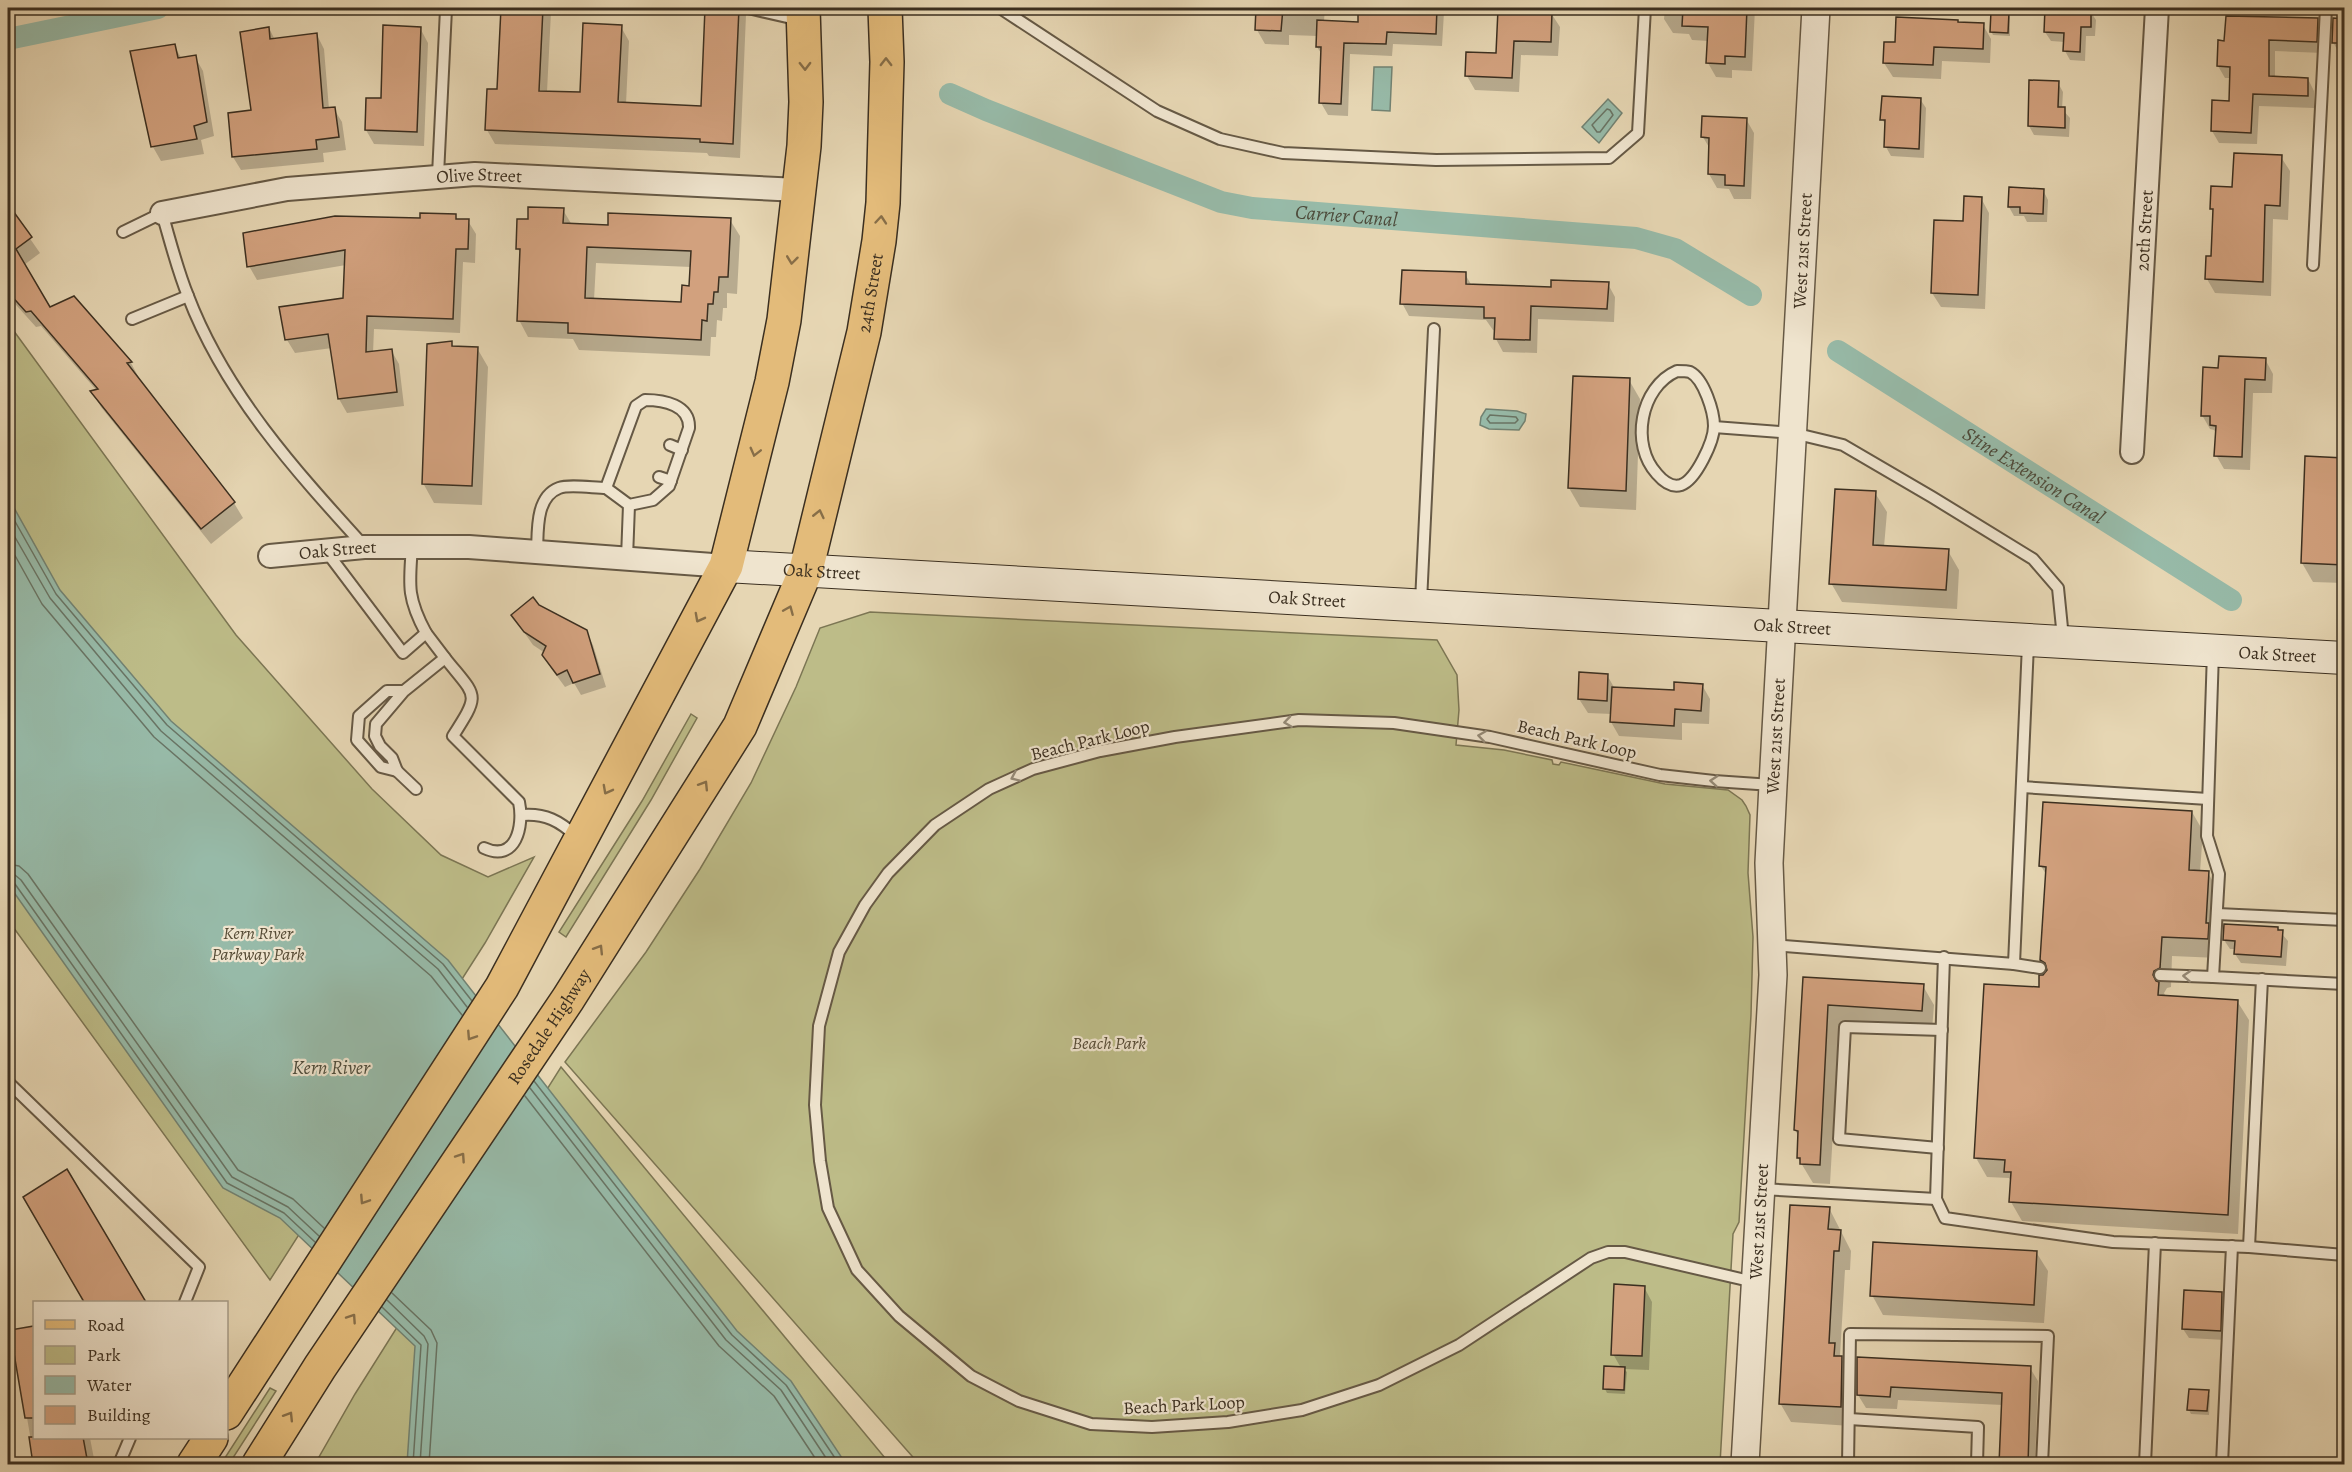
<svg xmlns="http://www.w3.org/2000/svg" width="2352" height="1472" viewBox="0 0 2352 1472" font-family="Alegreya,serif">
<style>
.green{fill:#bdbc88;stroke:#7c7654;stroke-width:1.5}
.water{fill:#97baa8;stroke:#728272;stroke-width:1.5}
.shadow{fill:#0003;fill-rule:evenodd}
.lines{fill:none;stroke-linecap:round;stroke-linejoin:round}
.shore{stroke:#697464;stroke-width:1.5}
.canal{stroke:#97baa8;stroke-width:22}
.building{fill:#d2a17e;stroke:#3b2f20;stroke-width:1.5;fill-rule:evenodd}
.service-casing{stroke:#665945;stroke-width:14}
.minor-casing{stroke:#665945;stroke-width:26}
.tertiary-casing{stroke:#665945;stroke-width:30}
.secondary-casing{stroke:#3b2f20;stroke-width:34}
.primary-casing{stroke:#3b2f20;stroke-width:36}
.service{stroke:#efe4ce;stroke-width:10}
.minor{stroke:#efe4ce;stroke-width:22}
.tertiary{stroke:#efe4ce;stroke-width:27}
.secondary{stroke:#efe4ce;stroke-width:32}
.primary{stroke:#e3bb7a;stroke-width:33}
.oneway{stroke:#876e48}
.oneway2{stroke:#958a77}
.labels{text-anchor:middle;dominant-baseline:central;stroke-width:4.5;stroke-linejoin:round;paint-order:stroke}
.street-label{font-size:18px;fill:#3b2f20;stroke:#efe4ce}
.park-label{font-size:18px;font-style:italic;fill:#554b35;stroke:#efe4ce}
.water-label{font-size:20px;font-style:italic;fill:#4d4b3b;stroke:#efe4ce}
</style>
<rect width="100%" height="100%" fill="#e6d6b3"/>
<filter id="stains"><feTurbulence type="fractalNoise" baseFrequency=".00333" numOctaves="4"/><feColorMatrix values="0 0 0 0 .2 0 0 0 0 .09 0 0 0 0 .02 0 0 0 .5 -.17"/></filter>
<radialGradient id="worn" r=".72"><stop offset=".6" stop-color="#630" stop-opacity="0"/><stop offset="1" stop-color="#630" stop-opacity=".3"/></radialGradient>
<g class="green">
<path d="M8,323L236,635L372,789L441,855L488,877L534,857L485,943L270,1280L8,920Z"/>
<path d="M870,612L1437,640L1457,675L1459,710L1456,745L1504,750L1552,760L1553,764L1559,765L1561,762L1665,784L1728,790L1742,800L1746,806L1750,815L1748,873L1753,937L1751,1015L1739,1222L1733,1234L1720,1464H919L565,1062L646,952L700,869L751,783L796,687L820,628Z"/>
<path d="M691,714L697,718L651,800L566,937L559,932L642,801Z"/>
<path d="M561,1067L890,1464H315L355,1394Z"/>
<path d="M270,1388L276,1391L229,1464H221Z"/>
</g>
<g class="water">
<path d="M1374,67H1392L1390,111L1372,110Z"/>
<path d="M1608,99L1622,113L1599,143L1582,127Z"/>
<path d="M1486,409L1517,411L1526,414L1525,421L1519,430L1489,429L1480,425L1481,417Z"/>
<path d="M8,497L60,590L171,721L448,960L737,1331L791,1381L846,1464H407L415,1346L280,1218L223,1188L8,884Z"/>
</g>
<g class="shadow">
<path d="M502,8H548L551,12L547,92L582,94L621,27L629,41L626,104L703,107L707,8H742L746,15L740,158L709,156L707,153L495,144L487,130L499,91Z"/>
<path d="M1258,8H1325L1324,21L1359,23L1405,10V8H1441L1444,12L1442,46L1393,44L1392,56L1350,54L1348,116L1328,115L1321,103L1323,56L1317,47L1318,36L1289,35V45L1265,44L1257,30Z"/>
<path d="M1665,8H1755L1752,71L1732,70V78L1716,77L1708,63L1709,41L1692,40L1689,34L1673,33L1664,19Z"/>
<path d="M2046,9L2090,11L2096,20L2095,36H2086L2085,61L2070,60L2065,51V42L2051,41L2045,32Z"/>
<path d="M1499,11L1551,13L1560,27L1558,56L1521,55L1519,92L1475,90L1467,76L1498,55Z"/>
<path d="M2008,13L2010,17V36L1993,35L1991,31Z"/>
<path d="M2317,19L2324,31L2323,53L2275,51V78L2308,79L2314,91V108L2259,106L2257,144L2219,143L2212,131L2230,102L2231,78H2225L2218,66L2226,42Z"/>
<path d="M2334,20H2344V53H2339L2333,42Z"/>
<path d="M1958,24L1983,25L1991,39L1990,63L1942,61L1941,79L1893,77L1884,63L1897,44Z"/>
<path d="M269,28L275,40L317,35L324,49L329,109H334L342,122L346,150L323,153L324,162L241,170L233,157L253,111Z"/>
<path d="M420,28L428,43L424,146L374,144L366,130Z"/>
<path d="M174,46L182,59L195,57L203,71L214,136L201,140L204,154L161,161L153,147Z"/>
<path d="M2058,83L2063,92L2062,109L2070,118L2069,137L2034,135L2029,126Z"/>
<path d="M1920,99L1926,108L1924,158L1891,156L1886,147L1887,127L1882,119Z"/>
<path d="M1746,119L1754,133L1751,199H1734L1729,189L1717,188L1709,174L1710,149L1703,137Z"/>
<path d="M2281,157L2290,171L2288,220L2273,219L2271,296L2215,293L2207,279L2208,258H2213L2214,214L2211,208L2233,188Z"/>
<path d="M2043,190L2048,200L2047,222H2027L2024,216H2014L2009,207Z"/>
<path d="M1981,198L1989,213L1985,309L1941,307L1932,293Z"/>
<path d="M8,207L40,253L24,265L49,309L73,298L131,363L139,378H137L234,503L243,518L211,544L101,407L92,392L97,391L41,326L36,327L8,296Z"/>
<path d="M563,210L572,225L609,227L730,220L740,236L737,294L727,293V308H723L722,321L717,320L716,337H711L710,356L579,350L573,339L528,337L519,320L521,255L518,249L530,221ZM596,263L691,267L690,287L682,304L594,300Z"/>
<path d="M455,216L458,220L468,221L476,234L475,263L463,262L460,333L374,329L373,353L391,350L399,364L404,406L347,413L339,399L332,348L295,353L287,340L344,300L346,265L257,280L249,266L421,219Z"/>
<path d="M2344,233V269L2341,263Z"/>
<path d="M1465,274L1472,286L1553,289L1608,284L1615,297L1614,322L1538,319L1537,353L1503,352L1496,339V331L1493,330L1486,320L1409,316L1402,303Z"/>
<path d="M451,343L454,347L477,348L488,367L482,505L434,503L423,483Z"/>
<path d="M2265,359L2273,374L2272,393H2253L2250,470L2224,469L2216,455L2217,434L2214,430L2210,429L2202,415L2220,369Z"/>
<path d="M1629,380L1640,399L1636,510L1580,507L1569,488Z"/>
<path d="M2307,457L2344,459V583L2313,582L2302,563Z"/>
<path d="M1875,493L1887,512L1884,547L1948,551L1959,570L1957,609L1842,602L1831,583Z"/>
<path d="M538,606L586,632L593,645L606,687L581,695L574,683L565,687L551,668L544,655L545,653L533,645L512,615Z"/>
<path d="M1607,675L1615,689L1675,692L1702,685L1710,699L1709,724L1682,723V740L1619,736L1611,722L1612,714L1588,713L1579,699Z"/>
<path d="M2192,812L2203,831L2200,872L2208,873L2219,892L2218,958L2172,956L2171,987L2167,988L2164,993L2166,997L2237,1001L2249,1020L2238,1234L2022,1221L2011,1202L2012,1182L2009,1178L1987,1177L1976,1158L2044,976L2048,971L2042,960L2047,876L2041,866Z"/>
<path d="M2277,928L2288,941L2286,966L2241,963L2235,954L2236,949H2230L2224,940Z"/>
<path d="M1805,979L1923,986L1934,1005L1932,1030L1839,1024L1830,1184L1813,1183L1798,1158L1799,1137L1795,1130Z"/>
<path d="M66,1171L145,1302H86L25,1198Z"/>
<path d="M1829,1208L1851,1251L1850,1270H1845L1840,1356L1852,1377L1851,1426L1791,1422L1780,1403Z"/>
<path d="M2036,1252L2048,1271L2044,1323L1883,1315L1872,1295Z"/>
<path d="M1644,1287L1652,1302L1649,1370L1624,1369L1627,1372L1625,1394L1607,1393L1605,1389L1621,1368L1613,1354Z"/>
<path d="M2221,1294L2227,1303L2225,1340L2189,1338L2183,1329Z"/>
<path d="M34,1327V1438H90L95,1464H35L12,1331Z"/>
<path d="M1859,1359L2030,1368L2038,1381L2035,1464H2000L2003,1405L1898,1400L1897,1409L1866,1408L1858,1395Z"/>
<path d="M2208,1392L2210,1396L2209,1415L2191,1414L2189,1410Z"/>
</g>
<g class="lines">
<g class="shore">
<path d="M1607,109L1610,110L1613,115L1600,132H1597L1592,125Z"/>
<path d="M1490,415L1516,417L1518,420L1515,423H1490L1487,419Z"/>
<path d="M8,509L56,594L167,725L443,964L472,1001"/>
<path d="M8,525L50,598L161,731L438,969L467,1007"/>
<path d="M8,543L42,604L154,737L431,976L462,1015"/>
<path d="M8,864L19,866L28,874L238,1170L293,1199L324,1228"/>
<path d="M8,873L15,875L21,880L232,1177L288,1207L319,1236"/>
<path d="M8,881L15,884L227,1183L284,1213L315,1242"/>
<path d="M534,1081L732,1335L786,1385L839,1464"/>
<path d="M530,1088L726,1340L781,1390L830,1464"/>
<path d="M525,1096L719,1346L774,1396L819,1464"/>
<path d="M392,1293L431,1330L437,1343L429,1464"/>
<path d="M387,1300L424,1336L428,1344L420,1464"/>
<path d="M382,1307L421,1345L413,1464"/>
</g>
<g class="canal">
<path d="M8,39L158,8"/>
<path id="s1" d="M950,94L986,110L1221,202L1252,208L1636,238L1675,249L1751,295"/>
<path id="s2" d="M1838,351L2231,600"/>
</g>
</g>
<g class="building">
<path d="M501,8H543L539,91L580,92L583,23L622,25L618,102L701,106L705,8H739L733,144L700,142V139L485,130L487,89H497Z"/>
<path d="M1256,8H1283L1281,31L1255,30Z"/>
<path d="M1358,8H1437L1436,34L1387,32L1386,44L1344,43L1341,104L1319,103L1321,47H1316L1317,20L1358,22Z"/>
<path d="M1683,8H1747L1745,57L1725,56V64L1706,63L1708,27L1682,26Z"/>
<path d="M2045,8L2091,9V27H2081L2080,52L2063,51L2064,33L2044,32Z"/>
<path d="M1498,9L1552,12L1551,42L1514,41L1512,78L1465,76L1466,52L1496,53Z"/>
<path d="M1991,11L2009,12L2008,33L1990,32Z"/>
<path d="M2226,16L2318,18L2317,42L2269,40V76L2308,78V96L2253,94L2251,133L2211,131L2212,100L2229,101L2230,67L2217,66L2218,40L2224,41Z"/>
<path d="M1896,17L1958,20V22L1984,23L1983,49L1934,47L1933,65L1883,63L1884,42H1895Z"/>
<path d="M2333,18L2344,19V43H2332Z"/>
<path d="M383,25L421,27L417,132L365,130L366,98H381Z"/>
<path d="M269,27L270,39L317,33L323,108L335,107L339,137L316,140L317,149L232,157L228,113L251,110L240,32Z"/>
<path d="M175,44L178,58L196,55L207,122L194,126L197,139L151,147L130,51Z"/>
<path d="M2029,80L2059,81L2058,107H2065V128L2028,126Z"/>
<path d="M1882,96L1921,98L1919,149L1884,147L1885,120H1880Z"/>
<path d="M1702,116L1747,118L1744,186L1725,185V175L1708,174L1709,138L1701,137Z"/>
<path d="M2234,153L2282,155L2280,206L2265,205L2263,282L2205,279L2206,256H2211L2213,209H2210L2211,186L2232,187Z"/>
<path d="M2009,187L2044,189L2043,214L2020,213V207H2008Z"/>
<path d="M1964,196L1982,197L1978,295L1931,293L1934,220L1963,221Z"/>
<path d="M8,204L32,237L16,249L50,307L74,296L132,362L127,363L235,502L201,529L90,391L98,389L31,311L26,312L8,292Z"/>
<path d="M528,207L564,208L563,223L608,225V213L731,218L728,277H719L718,292H714L713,304H708L707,321L702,320L701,340L568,333V323L517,321L520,249H516L517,219H528ZM587,247L691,251L689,286L682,285L681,302L585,298Z"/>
<path d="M420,213L456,214V219H469L468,249H456L453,319L367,316L366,352L392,349L397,392L338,399L328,334L285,340L279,307L343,298L345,250L247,267L243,233L335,216L420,218Z"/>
<path d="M1402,270L1466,272V284L1551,287V280L1609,282L1607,309L1531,306L1530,340L1494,339L1495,318H1484V307L1400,304Z"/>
<path d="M452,341V346L478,347L472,486L422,484L427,344Z"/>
<path d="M2219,356L2266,358L2265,380L2245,379L2242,457L2214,456L2216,426L2210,425V416H2201L2203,367L2218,368Z"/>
<path d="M1573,376L1630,378L1626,491L1568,488Z"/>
<path d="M2305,456L2344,458V565L2301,563Z"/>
<path d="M1835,489L1876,491L1873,545L1949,549L1946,590L1829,584Z"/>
<path d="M533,597L539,605L587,630L600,674L573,683L567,670L557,675L542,655L546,646L524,632L511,615Z"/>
<path d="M1579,672L1608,674L1607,701L1578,699Z"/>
<path d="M1674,682L1703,684L1701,711L1675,709L1674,726L1610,722L1612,687L1674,690Z"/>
<path d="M2043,802L2192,811L2189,870L2209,871L2206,923H2209L2208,939L2162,937L2160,968L2154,971L2153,975L2156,981L2159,982L2158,995L2238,1000L2228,1215L2009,1202L2011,1172H2004L2005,1160L1974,1158L1984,984L2039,987V975H2043L2047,970L2045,963L2040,960L2046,867L2039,866Z"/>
<path d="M2224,924L2278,927V930H2283L2281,957L2234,954L2235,941L2223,940Z"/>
<path d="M1803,977L1924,984L1922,1011L1828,1005L1820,1165L1800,1164V1158H1797L1798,1131L1794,1130Z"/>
<path d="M67,1169L146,1302H84L23,1197Z"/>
<path d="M1790,1205L1830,1207L1828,1229L1841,1230L1839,1251H1834L1829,1343H1835L1834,1356H1842L1841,1407L1779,1404Z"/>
<path d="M1873,1242L2037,1251L2034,1305L1870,1296Z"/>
<path d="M1614,1284L1645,1286L1642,1356L1611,1355Z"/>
<path d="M2184,1290L2222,1292L2221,1331L2182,1329Z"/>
<path d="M34,1326V1418H25L10,1330Z"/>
<path d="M1857,1357L2031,1366L2028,1464H1999L2002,1393L1891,1387L1890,1397L1857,1395Z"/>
<path d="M1604,1366L1625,1367L1624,1390L1603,1389Z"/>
<path d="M2189,1389L2209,1390L2207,1411L2187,1410Z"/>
<path d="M29,1437H83L88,1464H33Z"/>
</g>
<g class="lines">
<defs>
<g id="service">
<path d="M748,8L800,20"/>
<path d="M1000,8L1157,111L1220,139L1283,153L1436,160L1609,158L1638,133L1645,8"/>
<path d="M438,175L446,9L450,8"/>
<path d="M123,232L162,213C170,240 177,269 188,296C225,393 295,470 364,546"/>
<path d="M2313,265L2326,8"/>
<path d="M132,319L188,296"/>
<path d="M1677,371C1681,371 1687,371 1690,372C1704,379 1714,412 1714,426C1714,441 1696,480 1681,485C1671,488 1663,481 1657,474C1630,445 1640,387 1677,371Z"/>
<path d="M645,400C664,400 690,405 689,428L669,486L653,500L629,505L606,488L636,406Z"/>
<path d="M1714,427L1793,433L1843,445L1932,497L2033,559L2058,588L2063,638"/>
<path d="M670,445L682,450"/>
<path d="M659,477L671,481"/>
<path d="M326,551L403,653L426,633C407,598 409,585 412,547"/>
<path d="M537,552C538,532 535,497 559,488C569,484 594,488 606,488"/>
<path d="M627,558L629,505"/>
<path d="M1421,602L1434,329"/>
<path d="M2213,652L2207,836L2219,874L2213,977L2344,984"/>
<path d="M445,658C477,698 481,692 453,736L519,802C524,826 516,863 484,848"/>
<path d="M404,691L376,724L375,736L380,746L392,758L397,771L381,767L357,740L359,716L387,691H404L445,658L426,633"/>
<path d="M397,771L416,789"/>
<path d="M2022,787L2208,799"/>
<path d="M522,815C545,813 560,821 577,837"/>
<path d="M2217,914L2344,920"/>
<path d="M1772,945L2014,964L2028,644"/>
<path d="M1944,957L1936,1199L1945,1218L2113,1242L2249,1247L2344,1255"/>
<path d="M2014,964L2040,968"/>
<path d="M2160,975L2213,977"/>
<path d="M8,1082L199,1267L185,1302"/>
<path d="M1938,1148L1839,1139L1845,1027L1942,1030"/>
<path d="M1761,1189L1936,1199"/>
<path d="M2249,1247L2262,979"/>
<path d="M1754,1282L1625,1252H1608L1591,1258L1459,1345L1379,1385L1302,1410L1228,1422L1152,1427L1091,1424L1019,1401L971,1376L899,1316L857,1270L828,1208L820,1161L815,1105L819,1026L839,952L865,905L888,873L935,825L989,789L1033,769L1100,751L1175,737L1299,720L1394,723L1490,737L1660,775L1714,781L1772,785"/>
<path d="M1849,1419L1978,1427L1977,1464"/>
<path d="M119,1464L130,1438"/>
<path d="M1848,1464L1850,1334L2048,1336L2042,1464"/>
<path d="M2145,1464L2155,1243"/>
<path d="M2222,1464L2232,1246"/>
</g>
<g id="minor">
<path id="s3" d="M162,213L287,189L475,174L799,190"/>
<path id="s4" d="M2132,452L2157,8"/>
<path id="s5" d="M270,556L364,547H469L726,566"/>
</g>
<g id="tertiary">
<path id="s6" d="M1745,1464L1773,975L1769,863L1773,785L1816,8"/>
</g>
<g id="secondary">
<path id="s7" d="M726,566L2344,658"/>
</g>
<g id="primary">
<path d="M226,1413L502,987L726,566L772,382L784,320L804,146L806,102L803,8"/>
<path d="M194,1464L211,1438"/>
<path id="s8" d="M259,1464L320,1367L568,999L740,726L806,570L864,332L879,241L883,203L887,62L885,8"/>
</g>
</defs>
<use href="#service" class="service-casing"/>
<use href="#minor" class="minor-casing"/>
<use href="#tertiary" class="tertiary-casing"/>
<use href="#secondary" class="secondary-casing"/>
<use href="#primary" class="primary-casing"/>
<use href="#service" class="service"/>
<use href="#minor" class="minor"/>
<use href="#tertiary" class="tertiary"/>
<use href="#secondary" class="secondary"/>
<use href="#primary" class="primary"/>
</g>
<defs><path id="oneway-chevron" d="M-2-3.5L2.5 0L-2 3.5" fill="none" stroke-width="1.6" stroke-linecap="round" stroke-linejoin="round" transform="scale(1.5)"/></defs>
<g class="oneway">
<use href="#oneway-chevron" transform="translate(886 62) rotate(-90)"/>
<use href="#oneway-chevron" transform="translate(805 66) rotate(89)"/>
<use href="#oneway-chevron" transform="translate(881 220) rotate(-85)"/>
<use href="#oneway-chevron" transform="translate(792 260) rotate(97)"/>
<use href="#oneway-chevron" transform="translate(755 452) rotate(104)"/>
<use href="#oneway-chevron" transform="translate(819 514) rotate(-77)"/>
<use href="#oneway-chevron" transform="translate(789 610) rotate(-67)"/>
<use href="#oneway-chevron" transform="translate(699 618) rotate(118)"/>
<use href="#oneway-chevron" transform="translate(704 785) rotate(-58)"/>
<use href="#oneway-chevron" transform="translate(607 790) rotate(118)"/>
<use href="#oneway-chevron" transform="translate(599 949) rotate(-58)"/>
<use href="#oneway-chevron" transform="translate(471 1036) rotate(123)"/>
<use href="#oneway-chevron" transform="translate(461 1157) rotate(-56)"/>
<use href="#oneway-chevron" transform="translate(364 1200) rotate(123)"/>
<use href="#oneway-chevron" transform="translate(352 1318) rotate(-56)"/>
<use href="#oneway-chevron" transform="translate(289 1416) rotate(-58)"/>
</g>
<g class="oneway2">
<use href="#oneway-chevron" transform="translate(1288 722) rotate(172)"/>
<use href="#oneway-chevron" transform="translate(1482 736) rotate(-172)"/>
<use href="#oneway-chevron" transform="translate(1015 777) rotate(156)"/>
<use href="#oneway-chevron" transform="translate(1714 781) rotate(-175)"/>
<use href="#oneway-chevron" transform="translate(2187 976) rotate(-177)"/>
</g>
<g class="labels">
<g class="street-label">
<text stroke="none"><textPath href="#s3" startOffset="320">Olive Street</textPath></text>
<text stroke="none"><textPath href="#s4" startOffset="222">20th Street</textPath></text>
<text stroke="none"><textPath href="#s6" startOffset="1215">West 21st Street</textPath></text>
<text stroke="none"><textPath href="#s8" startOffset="1335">24th Street</textPath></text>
<text stroke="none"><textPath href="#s5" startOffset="68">Oak Street</textPath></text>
<text stroke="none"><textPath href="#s7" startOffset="96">Oak Street</textPath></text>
<text stroke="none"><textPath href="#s7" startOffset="582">Oak Street</textPath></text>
<text stroke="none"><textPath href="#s7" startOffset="1068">Oak Street</textPath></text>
<text stroke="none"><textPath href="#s7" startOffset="1554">Oak Street</textPath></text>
<text stroke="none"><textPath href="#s6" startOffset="729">West 21st Street</textPath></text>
<text transform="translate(1577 739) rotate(13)">Beach Park Loop</text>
<text transform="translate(1090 740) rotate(-14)">Beach Park Loop</text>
<text stroke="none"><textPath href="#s8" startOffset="525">Rosedale Highway</textPath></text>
<text stroke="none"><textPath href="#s6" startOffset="243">West 21st Street</textPath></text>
<text transform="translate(1184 1405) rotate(-3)">Beach Park Loop</text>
</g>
<g class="park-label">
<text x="258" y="933">Kern River<tspan x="258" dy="21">Parkway Park</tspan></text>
<text x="1109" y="1043">Beach Park</text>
</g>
<g class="water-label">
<text stroke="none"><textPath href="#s1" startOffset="418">Carrier Canal</textPath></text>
<text stroke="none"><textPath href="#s2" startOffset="232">Stine Extension Canal</textPath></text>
<text x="331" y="1067">Kern River</text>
</g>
</g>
<rect width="2352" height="1472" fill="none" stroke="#e6d6b3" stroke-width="30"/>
<rect x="9" y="9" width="2334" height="1454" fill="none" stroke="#3b2f20" stroke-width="3"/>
<rect x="15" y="15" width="2322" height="1442" fill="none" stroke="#3b2f20" stroke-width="1.5"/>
<rect x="33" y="1301" width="195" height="138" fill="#efe4ce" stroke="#a79c88" stroke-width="1.5"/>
<rect x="45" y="1320" width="30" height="9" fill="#e3bb7a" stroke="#a79c88" stroke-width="1.5"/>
<text x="87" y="1331" font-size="18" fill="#3b2f20">Road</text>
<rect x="45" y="1346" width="30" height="18" fill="#bdbc88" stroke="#a79c88" stroke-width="1.5"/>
<text x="87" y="1361" font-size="18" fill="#3b2f20">Park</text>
<rect x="45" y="1376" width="30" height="18" fill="#97baa8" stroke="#a79c88" stroke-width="1.5"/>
<text x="87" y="1391" font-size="18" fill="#3b2f20">Water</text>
<rect x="45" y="1406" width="30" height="18" fill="#d2a17e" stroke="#a79c88" stroke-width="1.5"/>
<text x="87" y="1421" font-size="18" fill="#3b2f20">Building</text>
<rect width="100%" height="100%" filter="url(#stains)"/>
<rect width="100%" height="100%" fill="url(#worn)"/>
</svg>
